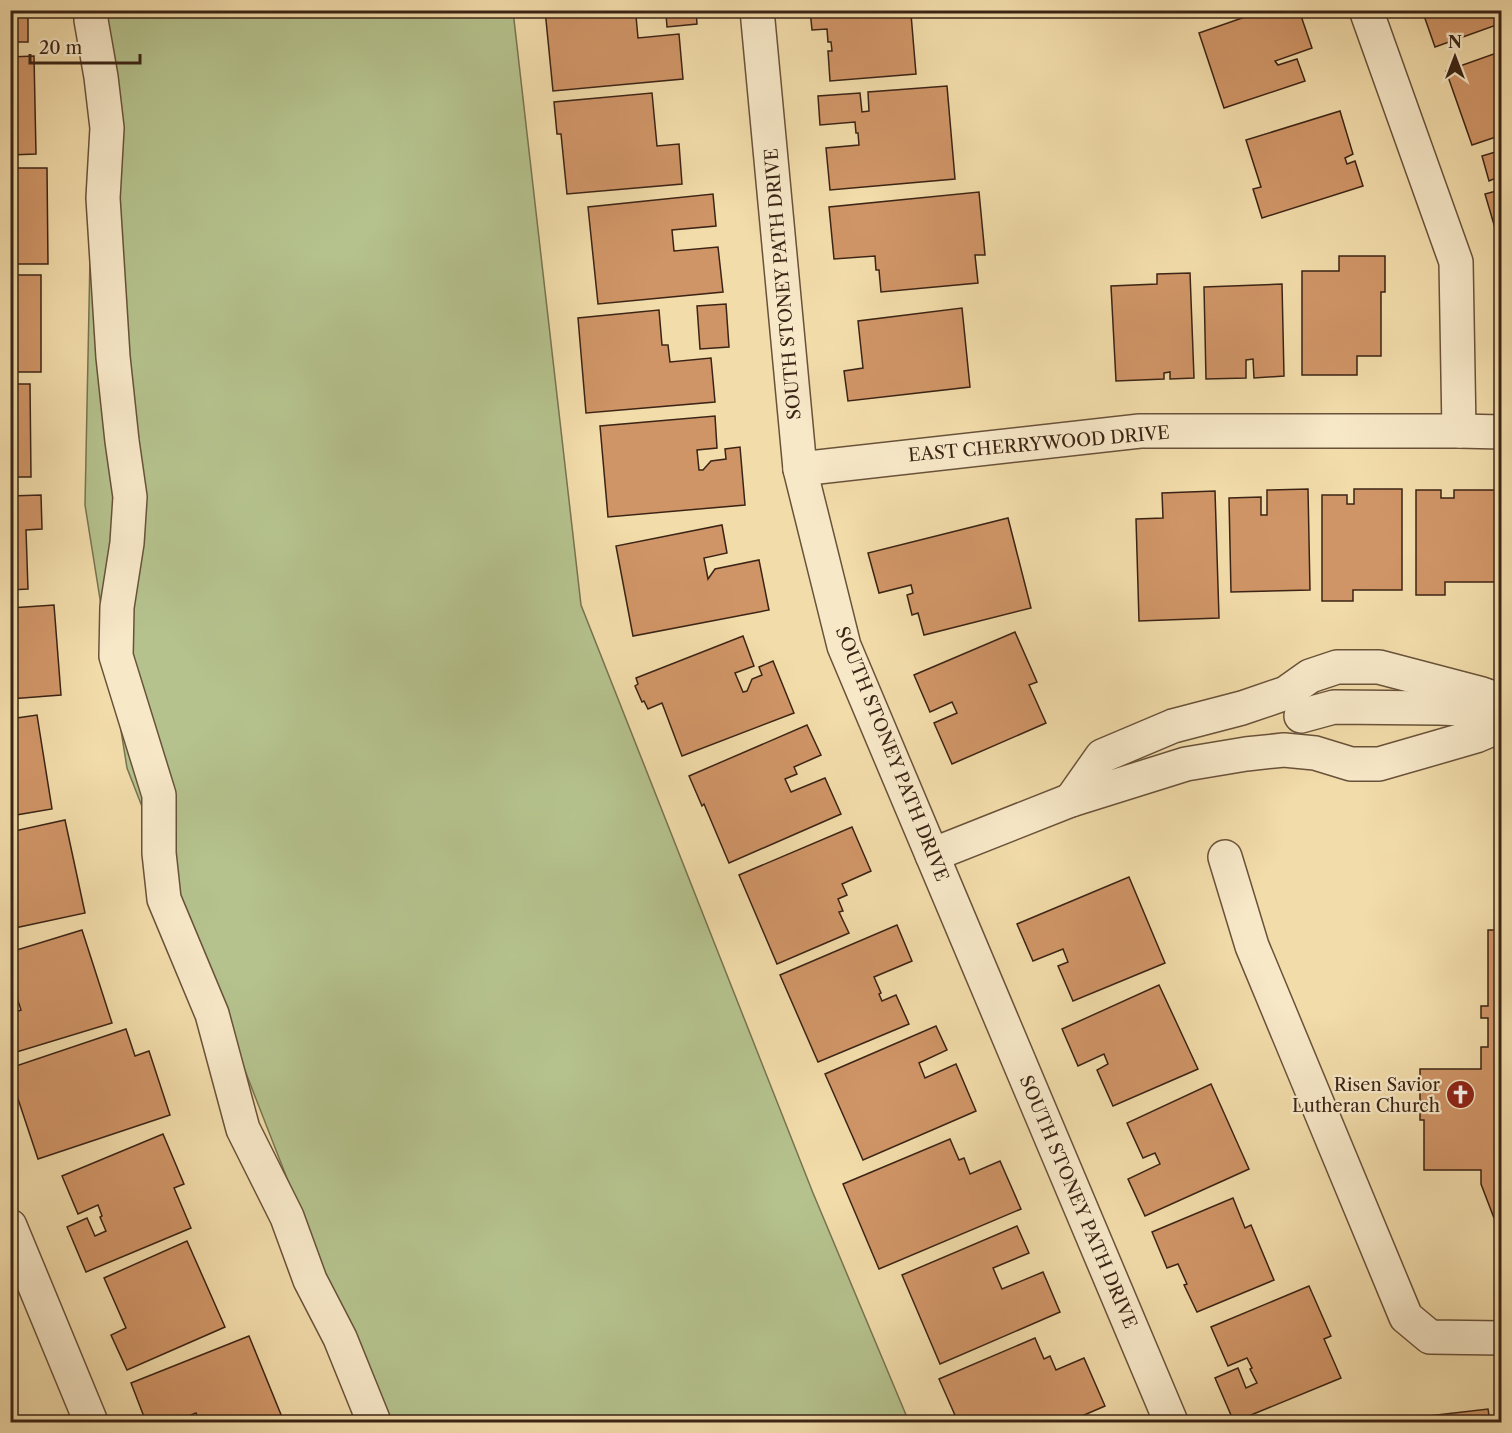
<svg xmlns="http://www.w3.org/2000/svg" width="1512" height="1433" viewBox="0 0 1512 1433" font-family="'Libre Caslon Text',serif">
<style>
.green{fill:#b5c28d;stroke:#787351;stroke-width:1.5}
.building{fill:#d09567;stroke:#3b2415;stroke-width:1.5}
.lines{fill:none;stroke-linecap:round;stroke-linejoin:round}
.minor-casing{stroke:#69523a;stroke-width:36}
.minor{stroke:#f7e8c8;stroke-width:33}
.labels{text-anchor:middle;dominant-baseline:central;stroke-width:4.5;stroke-linejoin:round;paint-order:stroke}
.street-label{font-size:18px;fill:#3b2415;stroke:#f7e8c8}
.poi-label{font-size:18px;fill:#3b2415;stroke:#f7e8c8;text-anchor:end}
</style>
<rect width="100%" height="100%" fill="#f2dcaa"/>
<filter id="stains"><feTurbulence type="fractalNoise" baseFrequency=".00333" numOctaves="4"/><feColorMatrix values="0 0 0 0 .2 0 0 0 0 .09 0 0 0 0 .02 0 0 0 .5 -.17"/></filter>
<radialGradient id="worn" r=".72"><stop offset=".6" stop-color="#630" stop-opacity="0"/><stop offset="1" stop-color="#630" stop-opacity=".3"/></radialGradient>
<path class="green" d="M95,11H513L581,605L813,1193L909,1422H382L127,768L85,505Z"/>
<g class="building">
<rect x="10" y="10" width="18" height="32"/>
<path d="M545,10H696L697,24L667,27L666,14L636,16L638,38L679,34L683,79L553,91Z"/>
<path d="M810,10H904L905,15L911,14L916,74L830,81L828,51H832L831,42H828L827,29L812,30Z"/>
<path d="M1265,10H1299L1312,48L1275,61L1278,65L1297,59L1305,81L1224,108L1199,33Z"/>
<path d="M1422,10H1502V23L1435,47Z"/>
<path d="M1502,51V135L1472,145L1446,71Z"/>
<path d="M34,56L36,154L10,155V57Z"/>
<path d="M947,86L955,179L830,190L826,148L859,145L858,133H856L855,122L820,125L818,96L860,93L862,112L869,111L868,92Z"/>
<path d="M652,93L657,146L679,144L682,184L567,194L561,134H557L554,102Z"/>
<path d="M1340,111L1353,154L1345,158L1347,164L1355,161L1363,186L1262,218L1253,189L1261,187L1246,140Z"/>
<path d="M1502,150V234L1497,235L1485,194L1500,190L1496,178L1489,181L1482,156Z"/>
<path d="M10,168H47L48,264H10Z"/>
<path d="M979,192L985,255H975L978,283L881,292L879,270H876L875,256L834,259L829,207Z"/>
<path d="M713,194L716,226L672,230L674,251L718,247L723,292L598,304L588,207Z"/>
<path d="M1339,256H1385V292H1381V356H1357V375H1302V271H1339Z"/>
<path d="M1190,273L1194,378L1170,379V372L1164,373V379L1116,381L1111,286L1157,284V274Z"/>
<rect x="10" y="275" width="31" height="97"/>
<path d="M1282,284L1284,376L1254,378L1253,359L1246,360V378L1206,379L1204,287Z"/>
<path d="M726,304L729,347L700,349L697,306Z"/>
<path d="M962,308L970,387L848,401L844,371L863,368L858,321Z"/>
<path d="M659,310L662,345H668L670,362L711,358L715,402L586,413L578,318Z"/>
<path d="M10,384H30L31,477H10Z"/>
<path d="M715,416L717,448L697,450L699,470H703L711,461L726,459L725,449L740,447L745,505L608,517L600,426Z"/>
<path d="M1308,489L1310,590L1231,592L1229,498L1261,497V515H1267V490Z"/>
<path d="M1354,489H1402V590H1353V601H1322V495H1347V504H1354Z"/>
<path d="M1416,490H1441V498H1454V490H1495V582H1445V595H1416Z"/>
<path d="M1215,491L1219,618L1139,621L1136,519L1163,518L1162,493Z"/>
<path d="M41,495L42,529L26,530L28,589L10,590V496Z"/>
<path d="M1008,518L1031,608L924,635L918,613L912,615L907,595L913,593L911,585L879,593L868,553Z"/>
<path d="M722,525L727,553L704,558L708,579L715,569L759,560L769,610L633,636L616,546Z"/>
<path d="M54,605L61,695L10,699V608Z"/>
<path d="M1015,632L1037,682L1029,685L1046,723L952,764L934,723L957,713L952,702L930,712L914,675Z"/>
<path d="M743,636L754,666L735,673L743,692L747,691L752,679L762,675L759,667L773,661L794,713L682,756L662,703L648,709L644,701L642,702L635,686L638,684L636,678Z"/>
<path d="M37,715L52,809L10,816V719Z"/>
<path d="M807,725L821,755L794,767L797,774L785,779L791,792L825,778L841,814L729,863L704,804L702,806L689,776Z"/>
<path d="M65,820L85,913L10,929V832Z"/>
<path d="M852,827L871,871L842,884L847,895L838,899L843,911L839,912L849,933L777,964L739,875Z"/>
<path d="M1129,877L1165,963L1073,1001L1058,966L1068,962L1063,949L1033,961L1017,924Z"/>
<path d="M897,925L912,961L874,977L881,993L879,994L882,1001L896,995L909,1024L818,1062L780,975Z"/>
<path d="M82,930L112,1023L10,1054V1014L21,1010L10,976V952Z"/>
<path d="M1488,930H1502V1216L1494,1218L1481,1184V1170H1424V1120H1420V1069H1481V1047H1488V1018H1481V1006H1488Z"/>
<path d="M1159,985L1198,1069L1113,1106L1097,1070L1108,1064L1104,1054L1078,1066L1062,1029Z"/>
<path d="M936,1026L947,1050L919,1063L925,1078L956,1064L976,1111L863,1160L825,1074Z"/>
<path d="M126,1029L135,1056L149,1051L170,1115L38,1159L10,1075V1068Z"/>
<path d="M1211,1084L1249,1169L1145,1216L1128,1179L1160,1164L1155,1153L1143,1158L1127,1123Z"/>
<path d="M163,1134L184,1184L174,1188L191,1228L86,1272L67,1227L87,1218L95,1236L106,1231L100,1217L102,1216L98,1205L78,1214L62,1176Z"/>
<path d="M950,1139L959,1160L964,1158L970,1174L1000,1161L1021,1209L879,1269L843,1184Z"/>
<path d="M1233,1198L1245,1228L1251,1225L1274,1280L1197,1312L1184,1285L1187,1284L1178,1264L1167,1268L1152,1232Z"/>
<path d="M1017,1226L1029,1253L993,1268L1002,1289L1043,1272L1060,1312L940,1364L902,1275Z"/>
<path d="M187,1241L225,1327L127,1370L111,1335L126,1328L104,1278Z"/>
<path d="M1309,1286L1331,1336L1324,1339L1341,1378L1234,1422L1215,1378L1238,1368L1246,1388L1257,1383L1250,1369L1252,1368L1247,1358L1228,1366L1211,1327Z"/>
<path d="M249,1336L284,1422H200L196,1413L173,1422H146L131,1383Z"/>
<path d="M1035,1338L1044,1359L1050,1356L1056,1370L1084,1358L1105,1406L1068,1422H958L939,1379Z"/>
<path d="M1488,1409L1490,1422H1394V1420Z"/>
</g>
<g class="lines">
<defs>
<g id="minor">
<path d="M92,10L91,20L101,77L107,128L103,198L113,357L122,441L130,497L127,543L117,607L116,656L159,795V853L164,899L212,1014L243,1129L287,1217L310,1280L340,1338L374,1422"/>
<path d="M757,10L800,469L844,646L1171,1422"/>
<path d="M1366,10L1456,262L1459,431"/>
<path d="M800,469L1140,431H1459L1502,432"/>
<path d="M1301,716L1334,707L1439,708L1488,710"/>
<path d="M1071,800L1102,756L1173,726L1242,708L1286,693L1310,676L1337,667H1379L1482,694L1502,701"/>
<path d="M932,855L1071,800L1186,764L1246,754L1284,750L1315,753L1351,764H1379L1476,736L1502,725"/>
<path d="M1225,857L1252,946L1406,1317L1430,1337L1502,1338"/>
<path d="M10,1226L91,1422"/>
</g>
</defs>
<use href="#minor" class="minor-casing"/>
<use href="#minor" class="minor"/>
</g>
<defs>
<symbol id="church-disc" viewBox="-11 -11 22 22"><circle r="9.5" fill="#8f2418" stroke="#f7e8c8"/><path d="M-1.2-6h2.4v3.5h3.3v2.4h-3.3V6h-2.4V-.1h-3.3v-2.4h3.3Z" fill="#fff"/></symbol>
</defs>
<g fill-rule="evenodd">
<use href="#church-disc" x="1444" y="1078" width="33" height="33"/>
</g>
<g class="labels">
<g class="street-label">
<text transform="translate(783 284) rotate(-95)">SOUTH STONEY PATH DRIVE</text>
<text transform="translate(1039 444) rotate(-5)">EAST CHERRYWOOD DRIVE</text>
<text transform="translate(892 754) rotate(68)">SOUTH STONEY PATH DRIVE</text>
<text transform="translate(1078 1202) rotate(67)">SOUTH STONEY PATH DRIVE</text>
</g>
<g class="poi-label">
<text x="1440" y="1085">Risen Savior<tspan x="1440" dy="21">Lutheran Church</tspan></text>
</g>
</g>
<rect width="1512" height="1433" fill="none" stroke="#f2dcaa" stroke-width="36"/>
<rect x="12" y="12" width="1488" height="1409" fill="none" stroke="#3b2415" stroke-width="3"/>
<rect x="18" y="18" width="1476" height="1397" fill="none" stroke="#3b2415" stroke-width="1.5"/>
<g transform="translate(1455 57)" stroke="#f7e8c8" stroke-width="4.5" paint-order="stroke">
<path d="M0-4.5L10 22L0 15L-10 22Z" fill="#3b2415"/>
<text y="-9" font-size="16" font-weight="bold" text-anchor="middle" fill="#3b2415">N</text>
</g>
<path d="M30 54v9h110v-9" fill="none" stroke="#3b2415" stroke-width="3"/>
<text x="39" y="54" font-size="18" fill="#3b2415" stroke="#f7e8c8" stroke-width="4.5" paint-order="stroke">20 m</text>
<rect width="100%" height="100%" filter="url(#stains)"/>
<rect width="100%" height="100%" fill="url(#worn)"/>
</svg>
